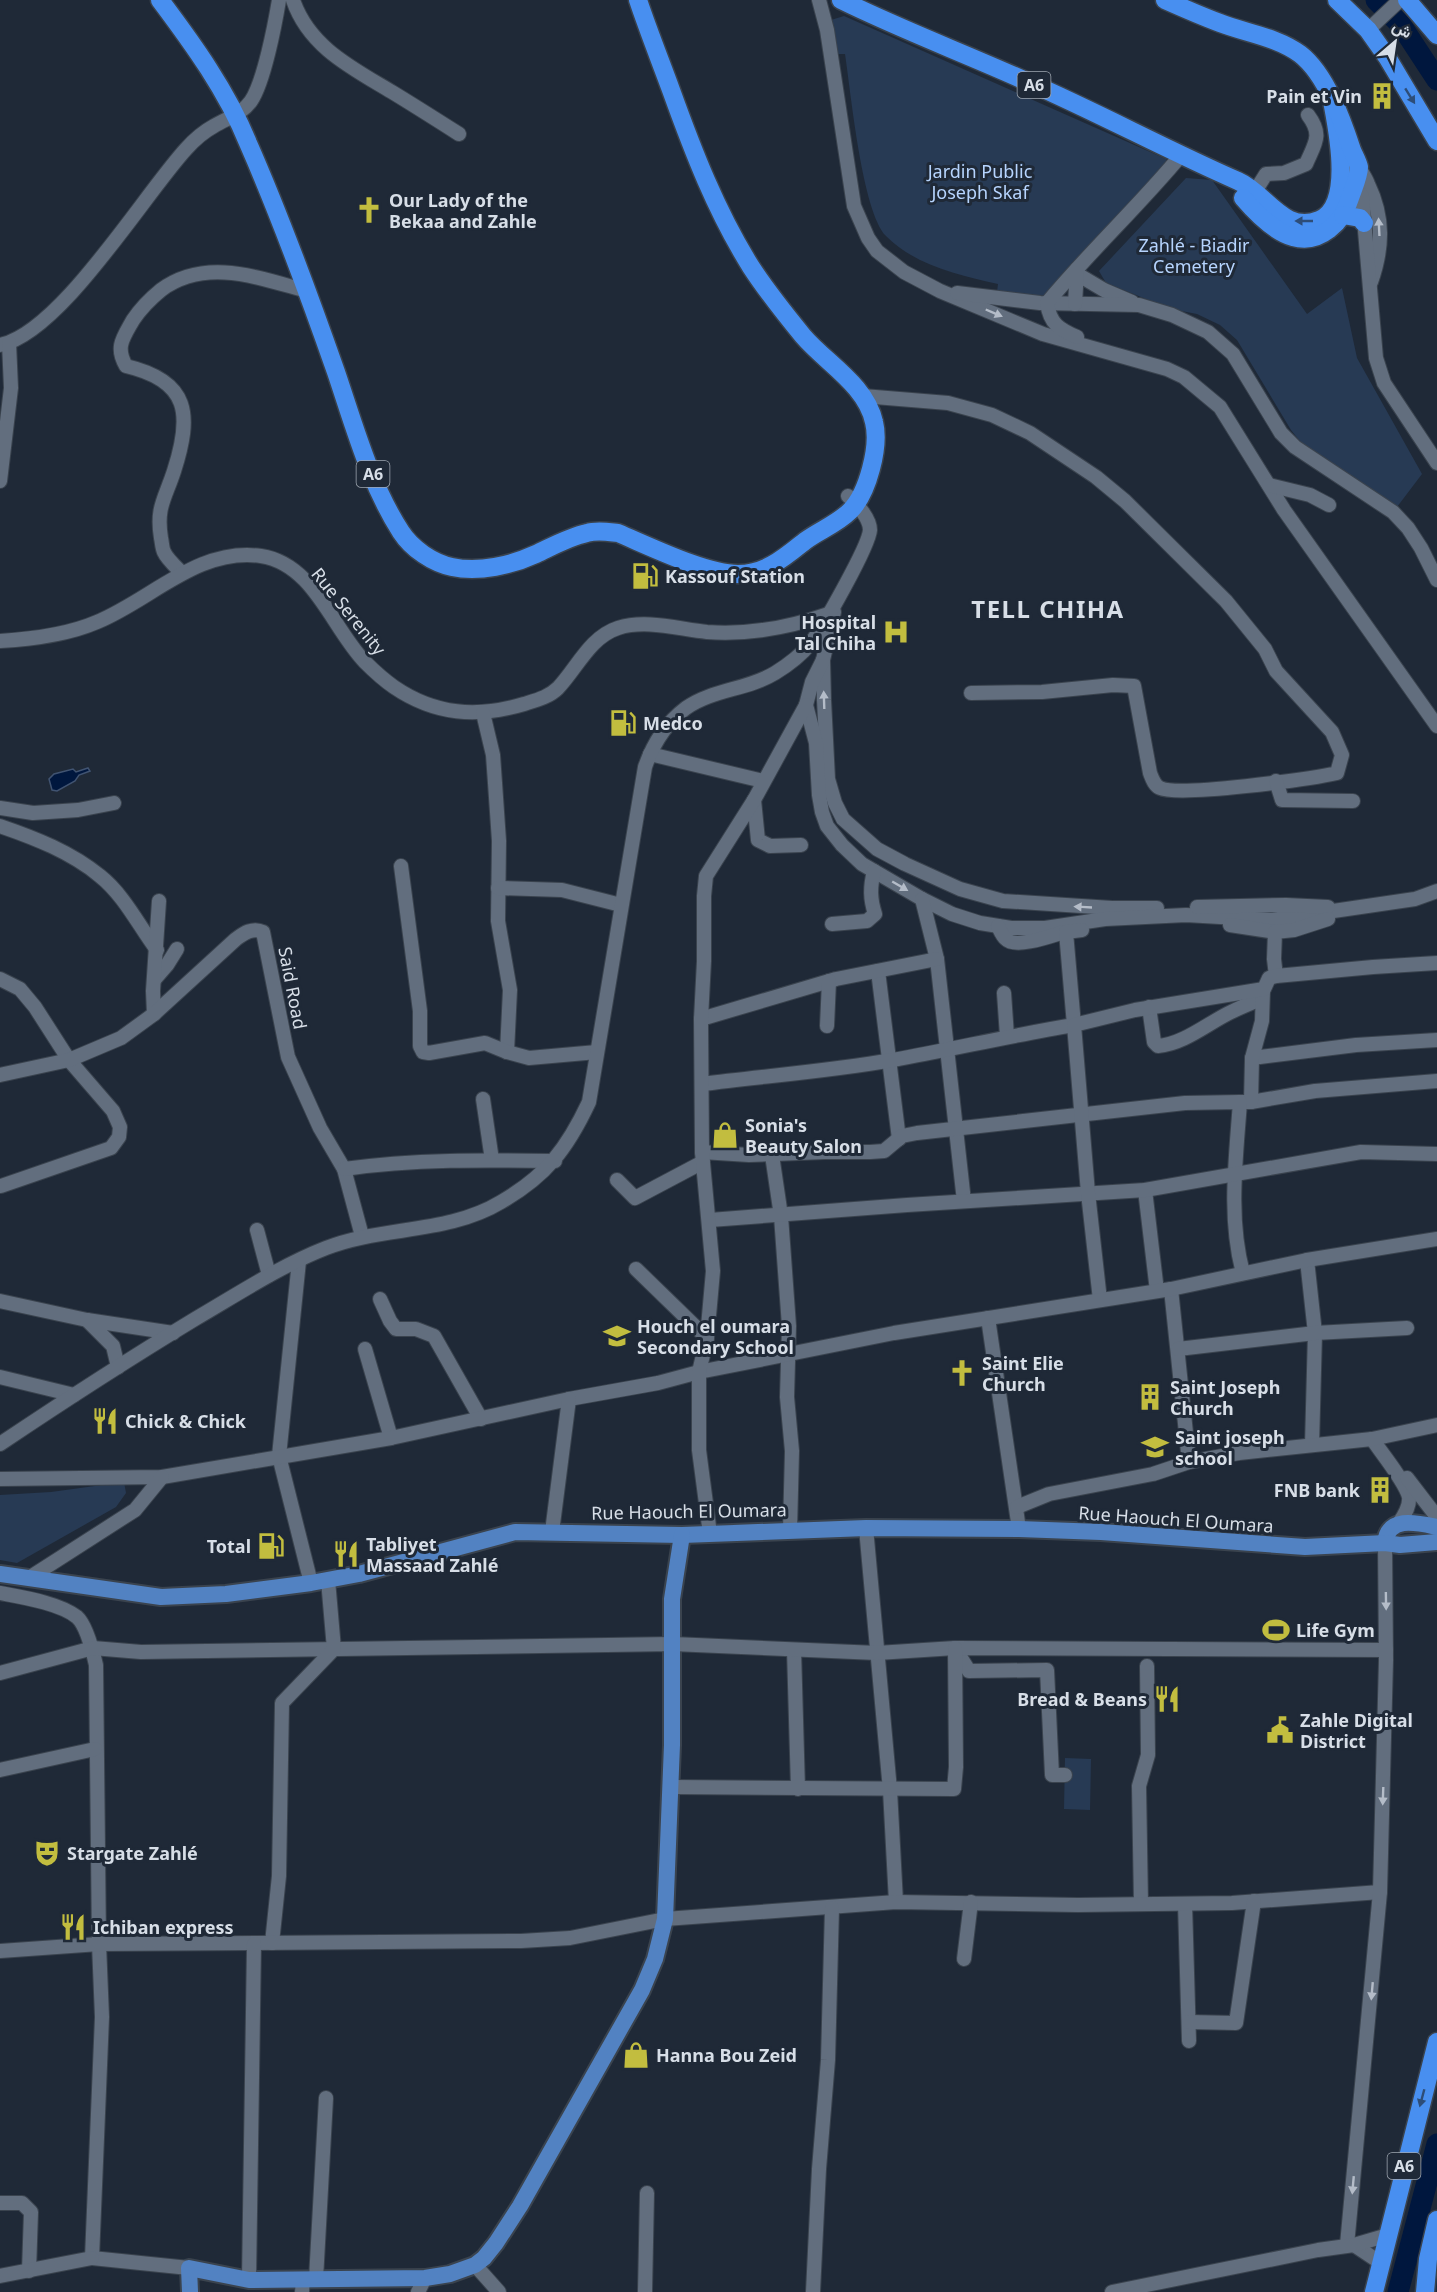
<svg xmlns="http://www.w3.org/2000/svg" width="1437" height="2292" viewBox="0 0 1437 2292" font-family="'Noto Sans',Vazirmatn,sans-serif">
<style>
.green{fill:#273a54}
.water{fill:#00173e;stroke:#405371;stroke-width:1.5}
.lines{fill:none;stroke-linecap:round;stroke-linejoin:round}
.river{stroke:#00173e;stroke-width:21}
.minor-casing{stroke:#3a434e;stroke-width:16}
.major-casing{stroke:#3a434e;stroke-width:20}
.highway-casing{stroke:#3a434e;stroke-width:21}
.minor{stroke:#626e7e;stroke-width:14}
.major{stroke:#5282c2;stroke-width:16}
.highway{stroke:#488ff0;stroke-width:18}
.oneway{fill:#2d4d78}
.oneway2{fill:#b4bcc8}
.labels{text-anchor:middle;dominant-baseline:central;stroke-width:6;stroke-linejoin:round;paint-order:stroke}
.shield{fill:#1f2937;stroke:#a0a8b2;stroke-width:1.5}
.shield-label{font-size:16px;font-weight:bold;fill:#d7dee7}
.poi-label{font-size:18px;font-weight:bold;fill:#d7dee7;stroke:#1f2937;text-anchor:start}
.park-label{font-size:18px;fill:#b6d4fe;stroke:#1f2937}
.street-label{font-size:18px;fill:#d7dee7;stroke:#1f2937}
.district-label{font-size:24px;font-weight:bold;letter-spacing:1.5px;fill:#d7dee7;stroke:#1f2937}
</style>
<rect width="100%" height="100%" fill="#1f2937"/>
<g class="green">
<path d="M844,16L1166,159L1169,168L1057,297L997,292L998,284C959,275 916,266 886,236C862,211 851,93 845,54H837L831,20Z"/>
<path d="M1186,178L1212,180L1307,314L1342,288L1357,358L1422,474L1397,507L1302,444L1291,430L1237,340L1220,325L1197,314L1171,309L1106,283L1099,271Z"/>
<path d="M124,1482L126,1493L116,1507L17,1563L0,1560V1495L51,1492Z"/>
<path d="M1065,1758L1091,1759L1090,1810L1064,1809Z"/>
</g>
<path class="water" d="M88,768L90,771L79,775L75,781L57,791L52,790L49,779L54,774L73,769L76,772Z"/>
<g class="lines">
<g class="river">
<path d="M1376,0L1401,25L1437,80"/>
<path d="M1398,2292L1437,2144"/>
</g>
<defs>
<g id="minor">
<path d="M293,0C309,47 352,68 392,92C415,106 437,120 459,134"/>
<path d="M819,0L827,30L854,206L868,238L877,251L904,272L940,291L1043,334L1167,369L1184,377L1220,407L1284,510L1437,726"/>
<path d="M1368,30L1400,0"/>
<path d="M1354,167H1359C1362,173 1366,178 1368,184C1384,217 1383,248 1371,282"/>
<path d="M1349,184L1354,185L1362,196L1376,358L1384,383L1437,463"/>
<path d="M1254,193L1266,174L1284,173L1306,164C1315,143 1323,135 1308,115"/>
<path d="M1077,274L1104,290L1132,302"/>
<path d="M957,293L1040,303L1139,305L1172,315L1208,332L1233,354L1281,433L1295,447L1393,512L1408,528L1421,548L1437,580"/>
<path d="M1075,304L1077,269"/>
<path d="M1077,337C1059,329 1050,324 1047,303C1090,251 1139,206 1182,154"/>
<path d="M0,345C60,333 143,196 186,149C194,140 203,132 214,126C227,118 242,114 251,101C264,82 275,24 279,0"/>
<path d="M863,396L948,403L992,415L1030,433L1096,477L1125,501L1226,601L1265,649L1276,671L1332,732L1342,755L1337,773C1311,779 1179,797 1160,788C1154,785 1152,778 1150,773L1134,686L1113,685L1042,692L971,693"/>
<path d="M0,481L11,388L9,343"/>
<path d="M1269,485L1310,495L1329,505"/>
<path d="M182,573C176,567 167,559 164,552C162,548 162,542 161,538C156,507 165,499 174,471C192,415 190,381 126,366C115,347 123,338 133,320C141,308 150,299 161,290C206,257 259,278 307,291"/>
<path d="M834,612L823,660L824,700L828,779L835,803L843,819L877,849L905,864L960,889L1003,901L1112,908H1157"/>
<path d="M0,641C33,639 67,635 97,622C151,600 198,547 261,556C314,564 332,628 365,662C373,670 384,680 394,687C435,715 477,718 524,704C537,700 549,697 558,688C577,668 590,637 618,628C646,619 678,629 707,632C749,635 788,628 828,614"/>
<path d="M823,660L812,682L806,705L816,743L819,795L822,812L827,826L842,845L862,864L922,899L952,914L980,923L1011,928H1045L1105,919L1186,915L1272,920L1415,899L1437,891"/>
<path d="M483,713L493,755L495,783L499,841L498,921L510,990L507,1052"/>
<path d="M650,754L763,781"/>
<path d="M1276,781L1282,800L1353,801"/>
<path d="M754,800L758,840L770,846L801,845"/>
<path d="M0,808L33,813L78,810L114,803"/>
<path d="M0,826C35,838 71,852 100,876C124,895 139,926 157,950"/>
<path d="M401,866L420,1011V1046L423,1052L429,1053L485,1043L507,1052L529,1058L597,1052"/>
<path d="M498,888L562,890L621,905"/>
<path d="M922,899L937,959L964,1201"/>
<path d="M1197,907L1286,905L1328,907"/>
<path d="M832,924L867,921L875,914C870,899 870,887 874,871"/>
<path d="M1230,925L1275,932"/>
<path d="M998,926C1000,930 1002,936 1006,939C1015,949 1051,936 1064,932"/>
<path d="M878,971L899,1139"/>
<path d="M1276,976L1274,959L1275,932L1294,930L1328,919"/>
<path d="M0,979L20,989L35,1007L69,1060L113,1111L120,1127L119,1137L111,1148L1,1186"/>
<path d="M154,980L167,965L177,949"/>
<path d="M1004,993L1007,1036"/>
<path d="M1149,1007L1154,1042L1158,1046C1184,1044 1208,1023 1231,1012C1241,1007 1251,1003 1261,999"/>
<path d="M154,1014L153,991L159,901"/>
<path d="M701,1019L836,979L937,959"/>
<path d="M827,1026L829,981"/>
<path d="M1252,1058L1356,1045L1437,1040"/>
<path d="M0,1075L69,1060L121,1038L154,1014L236,939C244,933 253,927 263,932L288,1057L320,1128L344,1169L362,1236"/>
<path d="M702,1084C765,1076 830,1071 893,1060C954,1049 1013,1035 1074,1025L1066,932L1082,930"/>
<path d="M483,1099L492,1160"/>
<path d="M1240,1102H1251L1315,1091L1437,1081"/>
<path d="M1251,1102L1252,1058L1262,1021L1263,991"/>
<path d="M702,1152L749,1155L825,1152H870L884,1151L902,1136L917,1133L1185,1103L1240,1102C1236,1158 1228,1218 1243,1273"/>
<path d="M772,1155L781,1216L789,1326L787,1397L792,1451L790,1530"/>
<path d="M344,1169C414,1159 485,1160 555,1161"/>
<path d="M617,1180L635,1198L703,1162"/>
<path d="M1145,1190L1157,1291"/>
<path d="M710,1220L907,1205L1145,1190L1361,1152L1437,1154"/>
<path d="M257,1230L269,1275"/>
<path d="M1307,1260L1315,1333L1312,1445"/>
<path d="M299,1261L279,1456L311,1583"/>
<path d="M636,1269L707,1338"/>
<path d="M1171,1289L1189,1462"/>
<path d="M380,1299L390,1321L396,1329H416L434,1336L481,1419"/>
<path d="M1100,1300L1088,1193L1074,1025L1135,1010L1264,989L1269,978L1276,976L1373,967L1437,963"/>
<path d="M0,1301L87,1320L173,1333"/>
<path d="M988,1318L1019,1529"/>
<path d="M87,1320L113,1346L118,1367"/>
<path d="M365,1349L391,1438"/>
<path d="M1178,1349L1315,1333L1407,1328"/>
<path d="M0,1377L74,1395"/>
<path d="M1372,1439C1381,1452 1406,1483 1409,1497C1410,1506 1404,1516 1399,1523"/>
<path d="M0,1444C64,1401 129,1359 195,1319C238,1294 280,1266 326,1248C382,1226 448,1234 501,1202C546,1176 567,1149 589,1102L645,767C653,744 666,723 686,708C713,689 747,690 775,673C788,665 801,655 810,644C822,629 869,546 870,530C870,518 856,503 848,496"/>
<path d="M1407,1478L1437,1517"/>
<path d="M0,1479L162,1477L391,1438L569,1399L658,1383L699,1372L894,1333L1171,1289L1307,1260L1437,1239"/>
<path d="M1017,1507L1049,1494L1153,1474L1189,1462L1239,1453L1372,1439L1437,1425"/>
<path d="M866,1528L890,1790L896,1902"/>
<path d="M552,1532L569,1399"/>
<path d="M710,1534L699,1450V1372L707,1338L713,1271L702,1152L701,1019L704,961V896L706,876L754,800L806,705"/>
<path d="M29,1578L135,1510L162,1477"/>
<path d="M0,1593C21,1597 60,1603 77,1617C86,1625 93,1652 96,1665L99,1944L102,2017L92,2258L189,2268"/>
<path d="M794,1650L798,1789"/>
<path d="M956,1650L969,1671L1047,1670L1052,1775H1065"/>
<path d="M0,1673L93,1648L141,1652L673,1644L877,1653L955,1648L1386,1650"/>
<path d="M0,1770L95,1749"/>
<path d="M671,1787L954,1789L956,1767L955,1648"/>
<path d="M1141,1904L1139,1786L1148,1755L1147,1666"/>
<path d="M1185,1904L1189,2041"/>
<path d="M272,1943L279,1876L282,1703L334,1649L328,1580"/>
<path d="M0,1951L99,1944L521,1941L570,1938L665,1919L896,1902L1078,1905L1232,1903L1380,1892"/>
<path d="M964,1959L971,1902"/>
<path d="M1189,2022L1236,2023L1254,1901"/>
<path d="M1,2203H22L31,2212L29,2271"/>
<path d="M1347,2245L1380,1892L1386,1660L1385,1543"/>
<path d="M1354,2245L1381,2263"/>
<path d="M475,2265L499,2292"/>
<path d="M0,2276L92,2258"/>
<path d="M316,2279L326,2098"/>
<path d="M249,2280L254,1944"/>
<path d="M302,2292L303,2280"/>
<path d="M418,2292L425,2278"/>
<path d="M645,2292L647,2193"/>
<path d="M813,2292L819,2169L828,2060L832,1908"/>
<path d="M1112,2292L1318,2250L1354,2245L1388,2235"/>
</g>
<g id="major">
<path d="M1385,1543C1388,1515 1418,1523 1437,1527"/>
<path d="M0,1574L161,1597L226,1594L311,1583L359,1574L515,1532L682,1535L866,1528L1019,1529L1101,1532L1305,1547L1385,1543L1400,1545L1437,1542"/>
<path d="M190,2292L189,2268L249,2280L425,2278L450,2274L475,2265L484,2258L496,2243L520,2206L642,1990L655,1959L665,1919L672,1745V1599L682,1535"/>
</g>
<g id="highway">
<path d="M160,0C193,44 227,91 248,143C281,218 309,295 336,372C354,425 370,484 401,532C412,549 433,563 452,567C479,573 512,565 536,554C553,546 569,537 587,533C597,530 608,532 618,533C649,546 706,574 738,574C766,574 785,557 805,541C820,530 837,524 850,511C868,493 880,446 874,422C866,385 826,363 803,336C785,314 766,290 751,267C716,211 693,151 671,90C660,60 648,30 638,0"/>
<path d="M841,0C902,30 966,54 1028,82C1099,113 1167,150 1238,181C1266,193 1284,235 1319,220C1354,206 1337,128 1332,101"/>
<path d="M1165,0C1183,8 1201,16 1220,23C1246,33 1277,37 1300,54C1326,74 1342,120 1352,150C1354,155 1358,162 1359,167C1359,176 1353,189 1350,198C1343,222 1320,245 1293,237C1274,232 1255,212 1243,198"/>
<path d="M1337,0L1368,30L1387,57L1437,141"/>
<path d="M1407,0L1437,35"/>
<path d="M1343,215L1360,218L1364,223"/>
<path d="M1374,2292L1437,2042"/>
<path d="M1425,2292L1428,2259L1437,2220"/>
</g>
</defs>
<use href="#minor" class="minor-casing"/>
<use href="#major" class="major-casing"/>
<use href="#highway" class="highway-casing"/>
<use href="#minor" class="minor"/>
<use href="#major" class="major"/>
<use href="#highway" class="highway"/>
</g>
<defs><path id="oneway-solid" d="M-6-.8H1V-3.2L6.5 0L1 3.2V.8H-6Z" transform="scale(1.5)"/></defs>
<g class="oneway">
<use href="#oneway-solid" transform="translate(1410 96) rotate(58)"/>
<use href="#oneway-solid" transform="translate(1304 221) rotate(180)"/>
<use href="#oneway-solid" transform="translate(1422 2098) rotate(105)"/>
</g>
<g class="oneway2">
<use href="#oneway-solid" transform="translate(1379 227) rotate(-93)"/>
<use href="#oneway-solid" transform="translate(994 313) rotate(23)"/>
<use href="#oneway-solid" transform="translate(824 700) rotate(-92)"/>
<use href="#oneway-solid" transform="translate(900 886) rotate(30)"/>
<use href="#oneway-solid" transform="translate(1083 907) rotate(-177)"/>
<use href="#oneway-solid" transform="translate(1386 1601) rotate(89)"/>
<use href="#oneway-solid" transform="translate(1383 1796) rotate(92)"/>
<use href="#oneway-solid" transform="translate(1372 1991) rotate(95)"/>
<use href="#oneway-solid" transform="translate(1353 2185) rotate(95)"/>
</g>
<defs>
<symbol id="building-bare" viewBox="-9 -9 18 18"><path d="M-4-6H4V6H1V3H-1V6H-4ZM-2.5-4.3h1.7v1.8h-1.7ZM.8-4.3h1.7v1.8H.8ZM-2.5-1h1.7V.8h-1.7ZM.8-1h1.7V.8H.8Z" fill="#c2bd3f" stroke="#1f2937" stroke-width="2.5" paint-order="stroke"/></symbol>
<symbol id="church-bare" viewBox="-9 -9 18 18"><path d="M-1.2-6h2.4v3.5h3.3v2.4h-3.3V6h-2.4V-.1h-3.3v-2.4h3.3Z" fill="#c2bd3f" stroke="#1f2937" stroke-width="2.5" paint-order="stroke"/></symbol>
<symbol id="fuel-bare" viewBox="-9 -9 18 18"><path d="M-5.5-6h7V0h2V4h1.3V-2.5L3-4.5l.8-.8L6-3V5H2.5V1h-1V6h-7ZM-4.2-4.7v3.2H.2V-4.7Z" fill="#c2bd3f" stroke="#1f2937" stroke-width="2.5" paint-order="stroke"/></symbol>
<symbol id="hospital-bare" viewBox="-9 -9 18 18"><path d="M-5-5h3v3.5h4V-5h3V5h-3V1.5h-4V5h-3Z" fill="#c2bd3f" stroke="#1f2937" stroke-width="2.5" paint-order="stroke"/></symbol>
<symbol id="shop-bare" viewBox="-9 -9 18 18"><path d="M-5-2.5h2.3a2.7 3.5 0 0 1 5.4 0H5L5.5 6h-11ZM-1.5-2.5h3a1.5 2.3 0 0 0-3 0Z" fill="#c2bd3f" stroke="#1f2937" stroke-width="2.5" paint-order="stroke"/></symbol>
<symbol id="university-bare" viewBox="-9 -9 18 18"><path d="M0-5L7-2L0 1L-7-2ZM-4 1L0 2.5L4 1V4Q0 6-4 4Z" fill="#c2bd3f" stroke="#1f2937" stroke-width="2.5" paint-order="stroke"/></symbol>
<symbol id="restaurant-bare" viewBox="-9 -9 18 18"><path d="M-5-6h1v4h1v-4h1v4h1v-4h1v5L-1.5 .5V6h-2V.5L-5-1ZM5-6V6H3V1.5H1.5Q1.5-4 5-6Z" fill="#c2bd3f" stroke="#1f2937" stroke-width="2.5" paint-order="stroke"/></symbol>
<symbol id="school-bare" viewBox="-9 -9 18 18"><path d="M0-5L7-2L0 1L-7-2ZM-4 1L0 2.5L4 1V4Q0 6-4 4Z" fill="#c2bd3f" stroke="#1f2937" stroke-width="2.5" paint-order="stroke"/></symbol>
<symbol id="stadium-bare" viewBox="-9 -9 18 18"><path d="M0-5a6.5 5 0 1 0 0 10a6.5 5 0 1 0 0-10ZM-3.5-1.8h7v3.6h-7Z" fill="#c2bd3f" stroke="#1f2937" stroke-width="2.5" paint-order="stroke"/></symbol>
<symbol id="civic-bare" viewBox="-9 -9 18 18"><path d="M-.6-6.5H3V-4.5H.6V-3L4-1V1h2V6H-6V1h2V-1L-.6-3ZM-1.2 2.5V6h2.4V2.5Z" fill="#c2bd3f" stroke="#1f2937" stroke-width="2.5" paint-order="stroke"/></symbol>
<symbol id="theatre-bare" viewBox="-9 -9 18 18"><path d="M-5-5.5Q0-4 5-5.5V0Q5 5 0 6Q-5 5-5 0ZM-3.3-2.5H-1v1.5H-3.3ZM1-2.5H3.3v1.5H1ZM-2.8 1Q0 5.5 2.8 1Z" fill="#c2bd3f" stroke="#1f2937" stroke-width="2.5" paint-order="stroke"/></symbol>
</defs>
<g fill-rule="evenodd">
<use href="#building-bare" x="1363" y="77" width="38" height="38"/>
<use href="#church-bare" x="350" y="191" width="38" height="38"/>
<use href="#fuel-bare" x="626" y="557" width="38" height="38"/>
<use href="#hospital-bare" x="877" y="613" width="38" height="38"/>
<use href="#fuel-bare" x="604" y="704" width="38" height="38"/>
<use href="#shop-bare" x="706" y="1116" width="38" height="38"/>
<use href="#university-bare" x="598" y="1317" width="38" height="38"/>
<use href="#church-bare" x="943" y="1354" width="38" height="38"/>
<use href="#building-bare" x="1131" y="1378" width="38" height="38"/>
<use href="#restaurant-bare" x="86" y="1402" width="38" height="38"/>
<use href="#school-bare" x="1136" y="1428" width="38" height="38"/>
<use href="#building-bare" x="1361" y="1471" width="38" height="38"/>
<use href="#fuel-bare" x="252" y="1527" width="38" height="38"/>
<use href="#restaurant-bare" x="327" y="1535" width="38" height="38"/>
<use href="#stadium-bare" x="1257" y="1611" width="38" height="38"/>
<use href="#restaurant-bare" x="1148" y="1680" width="38" height="38"/>
<use href="#civic-bare" x="1261" y="1711" width="38" height="38"/>
<use href="#theatre-bare" x="28" y="1834" width="38" height="38"/>
<use href="#restaurant-bare" x="54" y="1908" width="38" height="38"/>
<use href="#shop-bare" x="617" y="2036" width="38" height="38"/>
</g>
<g class="labels">
<g class="shield">
<rect x="1017.5" y="72" width="33" height="26" rx="4.5"/>
<rect x="356.5" y="461" width="33" height="26" rx="4.5"/>
<rect x="1387.5" y="2153" width="33" height="26" rx="4.5"/>
</g>
<g class="shield-label">
<text x="1034" y="85">A6</text>
<text x="373" y="474">A6</text>
<text x="1404" y="2166">A6</text>
</g>
<g class="poi-label">
<text x="1362" y="96" text-anchor="end">Pain et Vin</text>
<text x="389" y="200">Our Lady of the<tspan x="389" dy="21">Bekaa and Zahle</tspan></text>
<text x="665" y="576">Kassouf Station</text>
<text x="876" y="622" text-anchor="end">Hospital<tspan x="876" dy="21">Tal Chiha</tspan></text>
<text x="643" y="723">Medco</text>
<text x="745" y="1125">Sonia's<tspan x="745" dy="21">Beauty Salon</tspan></text>
<text x="637" y="1326">Houch el oumara<tspan x="637" dy="21">Secondary School</tspan></text>
<text x="982" y="1363">Saint Elie<tspan x="982" dy="21">Church</tspan></text>
<text x="1170" y="1387">Saint Joseph<tspan x="1170" dy="21">Church</tspan></text>
<text x="125" y="1421">Chick &amp; Chick</text>
<text x="1175" y="1437">Saint joseph<tspan x="1175" dy="21">school</tspan></text>
<text x="1360" y="1490" text-anchor="end">FNB bank</text>
<text x="366" y="1544">Tabliyet<tspan x="366" dy="21">Massaad Zahlé</tspan></text>
<text x="251" y="1546" text-anchor="end">Total</text>
<text x="1296" y="1630">Life Gym</text>
<text x="1147" y="1699" text-anchor="end">Bread &amp; Beans</text>
<text x="1300" y="1720">Zahle Digital<tspan x="1300" dy="21">District</tspan></text>
<text x="67" y="1853">Stargate Zahlé</text>
<text x="93" y="1927">Ichiban express</text>
<text x="656" y="2055">Hanna Bou Zeid</text>
</g>
<g class="park-label">
<text x="980" y="171">Jardin Public<tspan x="980" dy="21">Joseph Skaf</tspan></text>
<text x="1194" y="245">Zahlé - Biadir<tspan x="1194" dy="21">Cemetery</tspan></text>
</g>
<g class="street-label">
<text transform="translate(349 611) rotate(51)">Rue Serenity</text>
<text transform="translate(293 988) rotate(79)">Said Road</text>
<text transform="translate(689 1511) rotate(-1)">Rue Haouch El Oumara</text>
<text transform="translate(1176 1519) rotate(4)">Rue Haouch El Oumara</text>
</g>
<g class="district-label">
<text x="1048" y="608">TELL CHIHA</text>
</g>
</g>
<g transform="translate(1395 42) rotate(29)" stroke="#1f2937" stroke-width="4.5" paint-order="stroke">
<path d="M0-4.5L10 22L0 15L-10 22Z" fill="#d7dee7"/>
<text y="-9" font-size="16" font-weight="bold" text-anchor="middle" fill="#d7dee7">ش</text>
</g>
</svg>
